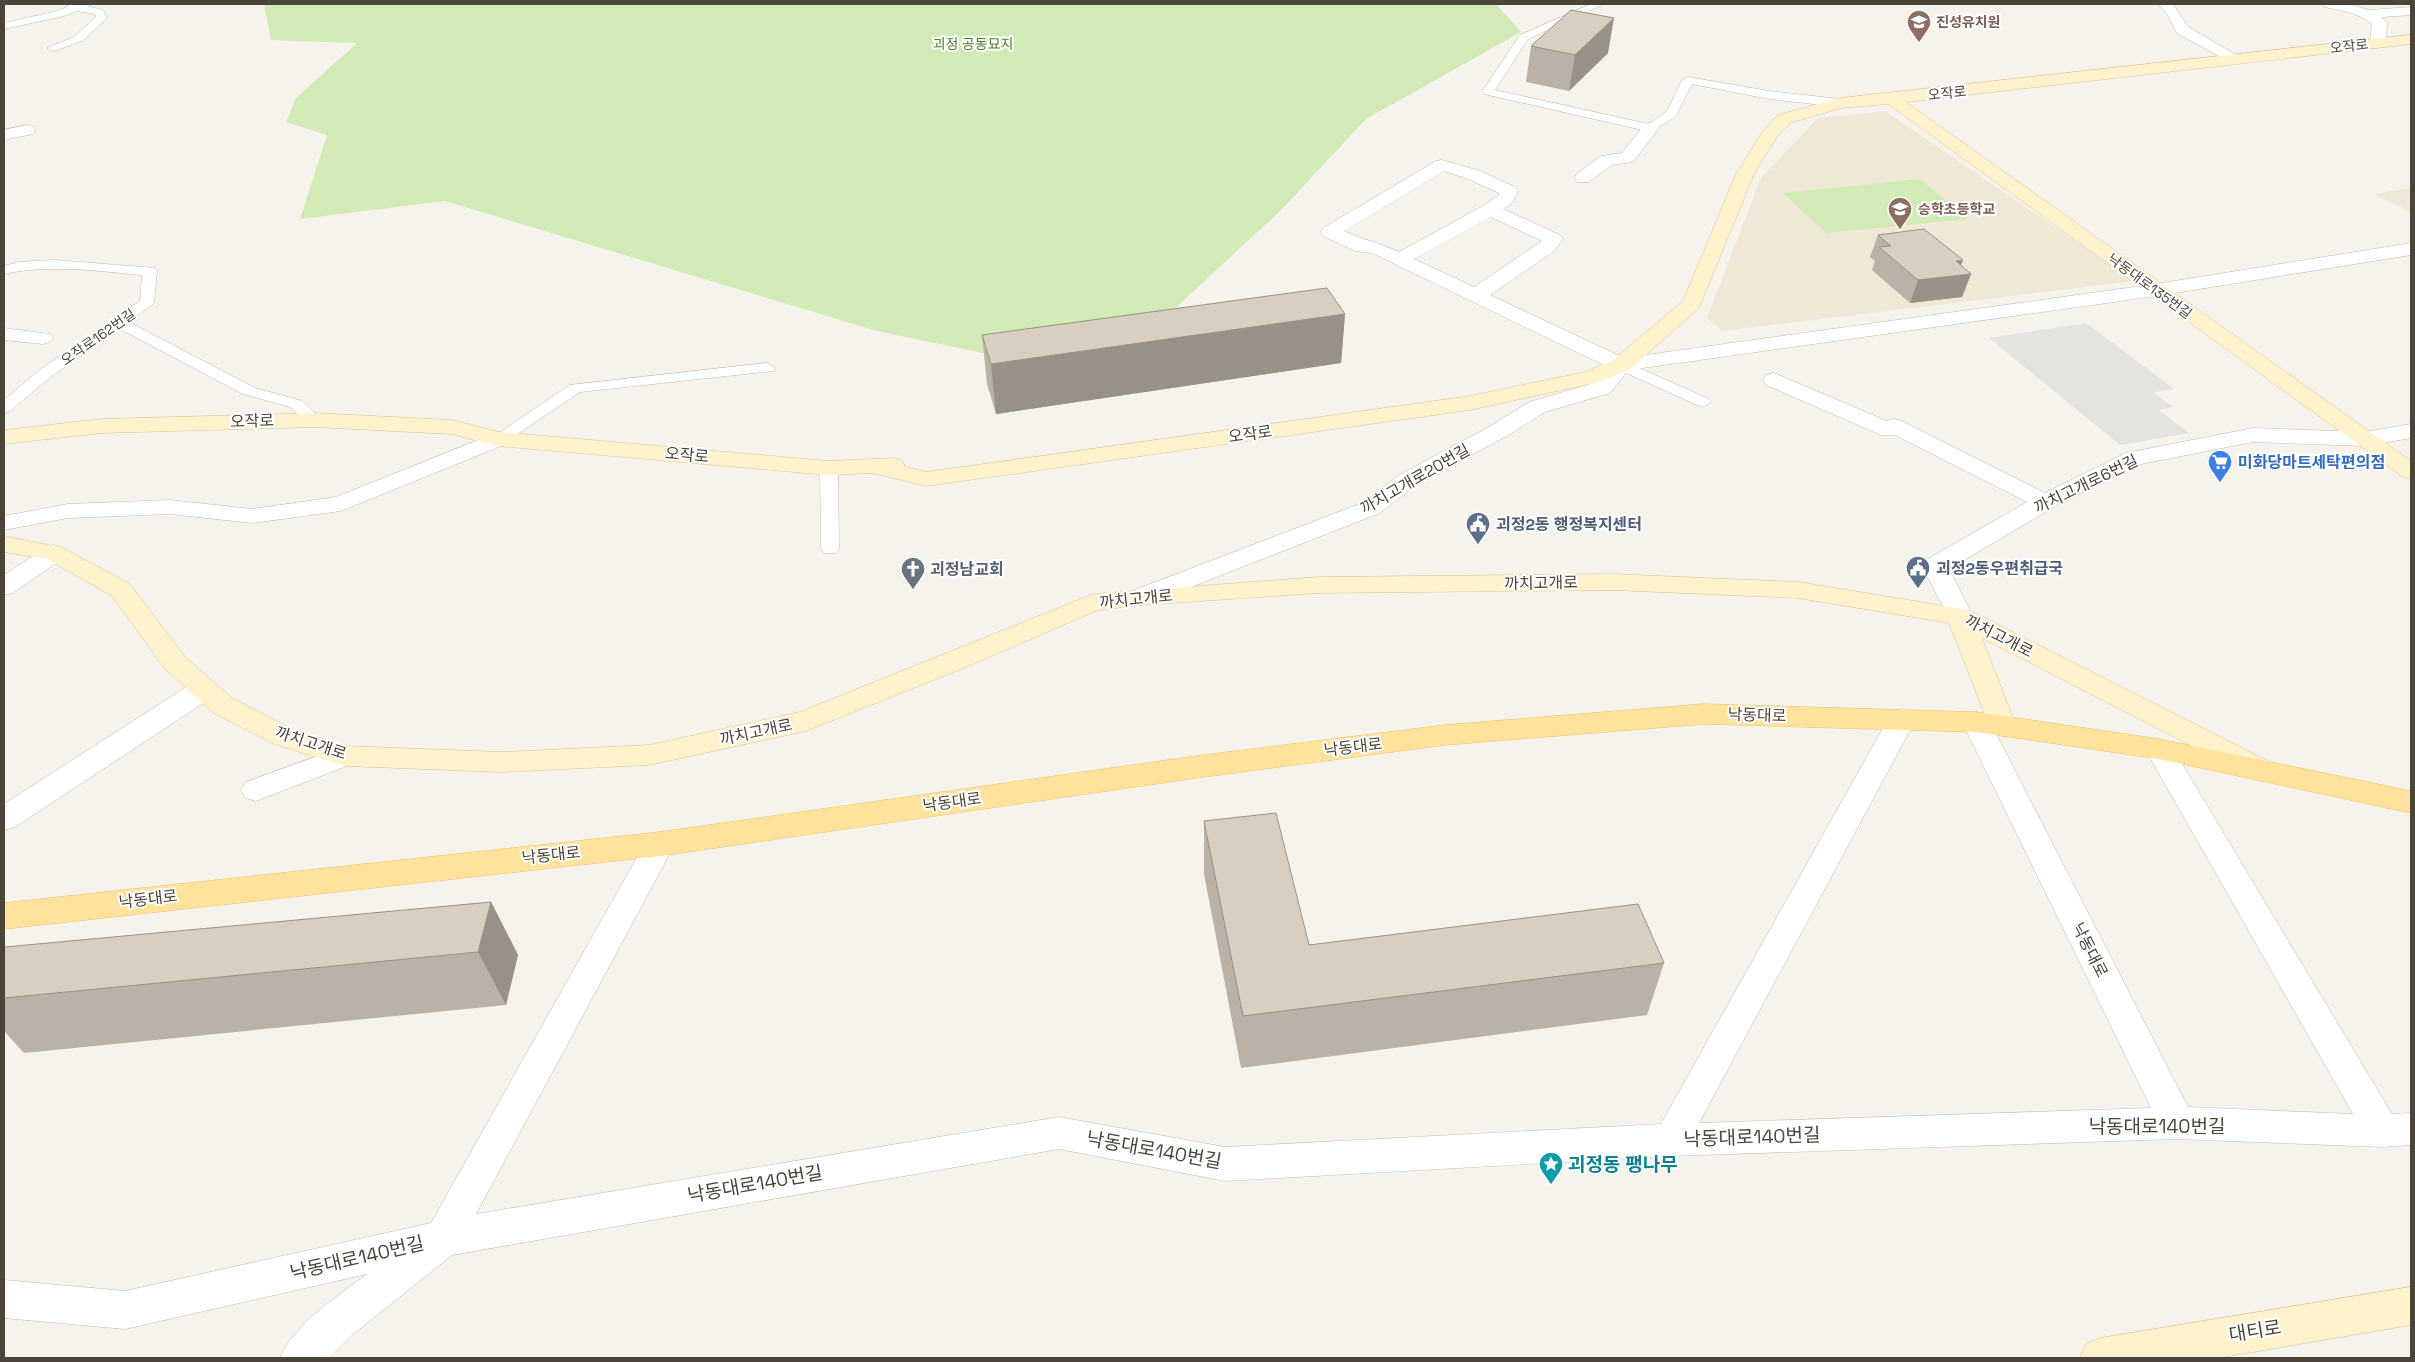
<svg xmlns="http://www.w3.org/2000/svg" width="2415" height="1362" viewBox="0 0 2415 1362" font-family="'Space Grotesk','Noto Sans KR',sans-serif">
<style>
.education{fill:#efe8d6}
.green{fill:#d2eab5}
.parking{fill:#e5e3e0}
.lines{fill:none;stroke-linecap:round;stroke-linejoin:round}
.lane-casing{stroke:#c2bbae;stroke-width:1}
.street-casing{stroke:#c2bbae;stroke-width:1}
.secondary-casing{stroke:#d6c79b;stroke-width:1}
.primary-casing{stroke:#e6c16a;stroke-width:1}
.lane{fill:#fff;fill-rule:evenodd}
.street{fill:#fff;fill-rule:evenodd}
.secondary{fill:#fff3cd;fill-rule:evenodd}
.primary{fill:#ffe39c;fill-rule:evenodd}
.wall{fill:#bab2a6}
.shaded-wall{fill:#979187}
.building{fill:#d8cfc1;stroke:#979187}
.labels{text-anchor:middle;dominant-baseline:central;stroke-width:4;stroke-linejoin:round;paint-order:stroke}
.far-education-label{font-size:14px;font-weight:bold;fill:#785e54;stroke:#fff;text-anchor:start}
.far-park-label{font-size:14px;fill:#4a7f2a;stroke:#fff}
.far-street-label{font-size:14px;fill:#4b4439;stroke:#fff}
.street-label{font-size:16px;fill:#4b4439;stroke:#fff}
.shop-label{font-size:16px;font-weight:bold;fill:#366cbe;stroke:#fff;text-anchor:start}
.service-label{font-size:16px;font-weight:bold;fill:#4e5e75;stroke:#fff;text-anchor:start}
.worship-label{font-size:16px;font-weight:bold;fill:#5b616d;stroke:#fff;text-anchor:start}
.near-street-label{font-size:19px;fill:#4b4439;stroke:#fff}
.near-culture-label{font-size:19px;font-weight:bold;fill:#0d838f;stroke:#fff;text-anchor:start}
</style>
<rect width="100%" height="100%" fill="#f6f3ec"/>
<g class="education">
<path d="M1885,111L2134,281L1722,331L1707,318L1761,178L1818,118Z"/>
<path d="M2411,188V212L2374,194Z"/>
</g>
<g class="green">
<path d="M264,4H1496L1521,32L1366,119L1281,210L1154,328L983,353L877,331L445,201L300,219L327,135L286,122L296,98L357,43L271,40Z"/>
<path d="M1920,179L1968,219L1826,233L1783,193Z"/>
</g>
<path class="parking" d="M2086,323L2174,389L2153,392L2173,407L2159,410L2189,433L2120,445L1989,338Z"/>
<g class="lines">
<defs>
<g id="lane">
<path d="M75,4H89L87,6L103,10L107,18L82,41L57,50L53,51L47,48L74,37L96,17L95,14L77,11L64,16L4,29V23L57,11Z"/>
<path d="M1591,4H1604L1528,39L1495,90L1649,124L1667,111L1682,80L1688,77L1769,91L1840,99L1846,103L1840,107L1769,99L1692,84L1676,116L1651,132L1484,94L1482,92L1520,35Z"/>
<path d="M55,260L155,268L157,271L154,303L129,322L255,388L302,401L322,420L320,423H308L290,407L243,394L120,329L53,375L10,411L4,413V400L41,369L140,301L142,275C96,271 50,264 4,274V266L18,262Z"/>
<path d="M1621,360L1709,399L1711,402L1703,407L1697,405L1615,368L1613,365Z"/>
<path d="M767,363L775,368L773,371L580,392L504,443H492L490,439L570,385Z"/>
<path d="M829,463L835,464L838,468L839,549L836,553H824L821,549L820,468L823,464Z"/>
</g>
<g id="street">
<path d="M67,4H89L90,5L83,9L69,7Z"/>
<path d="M2158,4H2173L2188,27L2245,60L2243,63H2231L2177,33L2167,14Z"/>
<path d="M2323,4H2349L2369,10L2411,7V15L2382,17L2387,23L2386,43L2378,48L2370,43L2372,24C2359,13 2342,11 2325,7Z"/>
<path d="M1651,123L1657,124L1659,128L1633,162L1612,165L1589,182H1577L1574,178L1577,174L1601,156L1622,153L1645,124Z"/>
<path d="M27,125L33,126L35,130L33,134L4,140V130Z"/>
<path d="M1442,160L1480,171L1515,187L1518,191L1513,202L1503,209L1560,235L1563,239L1553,252L1490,295L1624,358L2156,284L2411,243V255L2156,296L1628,370L1610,393L1545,412L1505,437L1417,484L1380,513L1150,603L1141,605L1132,603L1128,597L1132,591L1362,503L1401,474L1489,427L1529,402L1594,383L1608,367L1372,253L1355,251L1323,236L1321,232L1323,228L1436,161ZM1444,171L1468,179L1499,193V195L1483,206L1399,252C1381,243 1362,240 1344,231ZM1491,217L1542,241L1474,287L1414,259Z"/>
<path d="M4,328L50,334L53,338L50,342L43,344L4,340Z"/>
<path d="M1774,373L1887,421L1894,419L1902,421L2045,493L2126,453L2253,428L2365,432L2411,424V438L2365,446L2253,442L2141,464L2054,507L1949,569L1973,616L1969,622L1960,625L1951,622L1922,566L1926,560L2027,502L1895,435H1881L1766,385L1763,380L1766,375Z"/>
<path d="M498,432L506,434L509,439L506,444L341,511L252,523L170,514L68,518L4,530V516L68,504L170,500L252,509L336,497Z"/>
<path d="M54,545L63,548L67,553L63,558L13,593L4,595V575L45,548Z"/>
<path d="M204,680L214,682L218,689L214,696L15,827L4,830V804L194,682Z"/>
<path d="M1902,709L1912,712L1916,719L1699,1123L2151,1108L1962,722L1966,715L1976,712L1986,715L1990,722L2188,1107L2353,1114L2145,749L2149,742L2159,739L2169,742L2392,1114L2411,1113V1145L2382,1147L2177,1139L1671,1156L1225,1181L1059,1149L452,1255L352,1335L329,1358H280C294,1324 338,1296 367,1274L125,1329L4,1318V1280L125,1291L431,1223L649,836L660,832L671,836L675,844L476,1214L1059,1117L1225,1147L1661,1124L1888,719L1892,712Z"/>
<path d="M345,746L355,749L359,756L355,763L256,801L246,798L241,790L246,782Z"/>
</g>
<g id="secondary">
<path d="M2411,35V44L1906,102L2411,461V479L2403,477L1888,104L1841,108L1790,123L1776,138L1754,174L1699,308L1629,370L1599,382L1470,410L926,486L873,473L829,475L498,446L451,434L314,427L102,433L4,444V430L102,419L314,413L452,420L499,432L829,461L894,458L902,460L905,467L926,472L1470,396L1585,372L1613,360L1683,301L1736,174L1763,131L1778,115L1840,98Z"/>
<path d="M4,536L63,548L130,584L185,657L232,698L294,730L345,746L502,752L649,745L800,712L1093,594L1319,577L1613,574L1798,582L1969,610L2274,764L2279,771L2274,778L2264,782L2254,778L1982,638L2016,726L2012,733L2002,736L1992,733L1949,623L1798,598L1613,590L1319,593L1141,605L1098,610L964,668L806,731L649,765L502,772L345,766L274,744L212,712L165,669L112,596L47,559L4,552Z"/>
<path d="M2411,1287V1325L2218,1358H2080L2086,1344L2100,1338Z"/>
</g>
<path id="primary" d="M1704,704L1976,712L2159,739L2411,791V813L2159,759L1976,732L1704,724L1445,745L1196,778L660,856L4,929V903L660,832L1196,756L1445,725Z"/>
</defs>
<use href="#lane" class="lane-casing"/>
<use href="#street" class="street-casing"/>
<use href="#secondary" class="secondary-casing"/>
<use href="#primary" class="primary-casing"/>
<use href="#lane" class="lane"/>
<use href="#street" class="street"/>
<use href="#secondary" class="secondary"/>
<use href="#primary" class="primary"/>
</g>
<g class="wall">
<path d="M1531,46L1608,53L1569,91L1526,82Z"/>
<path d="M1878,235L1961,266L1971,274L1962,297L1910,303L1872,270L1875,261L1870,257Z"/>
<path d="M1345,314L1341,363L996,414L987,384L982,335Z"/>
<path d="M1204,821L1309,945L1664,963L1647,1015L1241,1068L1204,874Z"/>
<path d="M491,902L518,955L506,1005L24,1053L4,1031V950Z"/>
</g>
<g class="shaded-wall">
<path d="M1614,18L1608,53L1569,91L1575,55Z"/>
<path d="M1963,260L1957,275L1971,274L1962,297L1910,303L1918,280L1956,261Z"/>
<path d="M1345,314L1341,363L996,414L991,364Z"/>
<path d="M491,902L518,955L506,1005L478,952Z"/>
</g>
<g class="building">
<path d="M1571,10L1614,18L1575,55L1531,46Z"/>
<path d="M1924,229L1963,260L1956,261L1971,274L1918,280L1879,247L1891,246L1878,235Z"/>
<path d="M1327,288L1345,314L991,364L982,335Z"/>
<path d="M1276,813L1309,945L1638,904L1664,963L1243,1016L1204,821Z"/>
<path d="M491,902L478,952L4,998V950L5,947Z"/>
</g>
<defs>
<symbol id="school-pin" viewBox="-11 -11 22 30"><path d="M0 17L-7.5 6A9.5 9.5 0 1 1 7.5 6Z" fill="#8d6e63" stroke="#fff"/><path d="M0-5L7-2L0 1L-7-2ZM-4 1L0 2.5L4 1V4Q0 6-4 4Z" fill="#fff"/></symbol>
<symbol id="supermarket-pin" viewBox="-11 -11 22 30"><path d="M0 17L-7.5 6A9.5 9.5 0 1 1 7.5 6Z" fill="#3f7fe0" stroke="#fff"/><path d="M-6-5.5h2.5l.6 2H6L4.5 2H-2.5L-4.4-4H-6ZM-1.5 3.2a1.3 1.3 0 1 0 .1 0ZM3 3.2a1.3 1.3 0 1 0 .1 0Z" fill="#fff"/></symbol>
<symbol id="civic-pin" viewBox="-11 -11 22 30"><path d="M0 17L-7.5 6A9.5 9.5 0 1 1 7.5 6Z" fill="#5c6f8a" stroke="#fff"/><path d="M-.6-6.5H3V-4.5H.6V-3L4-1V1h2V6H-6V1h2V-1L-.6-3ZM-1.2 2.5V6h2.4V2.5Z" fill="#fff"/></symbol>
<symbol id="church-pin" viewBox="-11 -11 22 30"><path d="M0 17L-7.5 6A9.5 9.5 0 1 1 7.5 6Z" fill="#6b7280" stroke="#fff"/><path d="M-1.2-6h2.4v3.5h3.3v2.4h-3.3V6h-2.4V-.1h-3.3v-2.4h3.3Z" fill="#fff"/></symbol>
<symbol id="sight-pin" viewBox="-11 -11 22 30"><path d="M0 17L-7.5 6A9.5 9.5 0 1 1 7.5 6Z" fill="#0f9aa8" stroke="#fff"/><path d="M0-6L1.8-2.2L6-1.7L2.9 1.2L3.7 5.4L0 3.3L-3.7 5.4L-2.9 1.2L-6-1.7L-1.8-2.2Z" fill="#fff"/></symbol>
</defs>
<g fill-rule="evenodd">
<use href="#school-pin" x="1905" y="8" width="28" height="38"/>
<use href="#school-pin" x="1886" y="195" width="28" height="38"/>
<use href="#supermarket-pin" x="2206" y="448" width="28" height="38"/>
<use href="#civic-pin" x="1464" y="510" width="28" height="38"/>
<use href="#civic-pin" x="1904" y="554" width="28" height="38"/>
<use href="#church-pin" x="899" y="555" width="28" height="38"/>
<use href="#sight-pin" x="1537" y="1150" width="28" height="38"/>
</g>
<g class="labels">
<g class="far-education-label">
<text x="1936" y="22">진성유치원</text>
<text x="1918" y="209">승학초등학교</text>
</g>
<g class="far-park-label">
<text x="973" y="44">괴정 공동묘지</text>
</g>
<g class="far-street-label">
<text transform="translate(2349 46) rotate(-7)">오작로</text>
<text transform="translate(1947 93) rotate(-6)">오작로</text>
<text transform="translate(2150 286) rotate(36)">낙동대로135번길</text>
<text transform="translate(98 337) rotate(-35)">오작로162번길</text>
</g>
<g class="street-label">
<text transform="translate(252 421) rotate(-2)">오작로</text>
<text transform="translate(1250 434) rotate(-8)">오작로</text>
<text transform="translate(687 455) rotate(5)">오작로</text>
<text transform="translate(1415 479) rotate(-30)">까치고개로20번길</text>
<text transform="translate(2086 484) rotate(-26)">까치고개로6번길</text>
<text transform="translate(1541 583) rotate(-1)">까치고개로</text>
<text transform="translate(1136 599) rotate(-6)">까치고개로</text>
<text transform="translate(1999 636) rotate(27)">까치고개로</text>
<text transform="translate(1757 715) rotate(2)">낙동대로</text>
<text transform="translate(756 732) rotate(-12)">까치고개로</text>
<text transform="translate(311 743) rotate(18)">까치고개로</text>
<text transform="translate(1353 747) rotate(-7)">낙동대로</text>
<text transform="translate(952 802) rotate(-8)">낙동대로</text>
<text transform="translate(551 855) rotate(-6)">낙동대로</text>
<text transform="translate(148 899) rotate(-7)">낙동대로</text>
<text transform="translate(2090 950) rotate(63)">낙동대로</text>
</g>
<g class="shop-label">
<text x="2238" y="462">미화당마트세탁편의점</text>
</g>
<g class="service-label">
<text x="1496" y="524">괴정2동 행정복지센터</text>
<text x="1936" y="568">괴정2동우편취급국</text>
</g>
<g class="worship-label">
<text x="930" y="569">괴정남교회</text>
</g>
<g class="near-street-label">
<text x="2157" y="1126">낙동대로140번길</text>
<text transform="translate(1752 1137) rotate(-2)">낙동대로140번길</text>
<text transform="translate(1154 1150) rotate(10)">낙동대로140번길</text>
<text transform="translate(755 1184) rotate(-10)">낙동대로140번길</text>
<text transform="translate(357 1258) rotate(-13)">낙동대로140번길</text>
<text transform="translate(2255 1331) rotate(-9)">대티로</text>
</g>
<g class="near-culture-label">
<text x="1568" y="1164">괴정동 팽나무</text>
</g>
</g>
<rect width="2415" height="1362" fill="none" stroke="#4b4439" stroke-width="10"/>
</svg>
